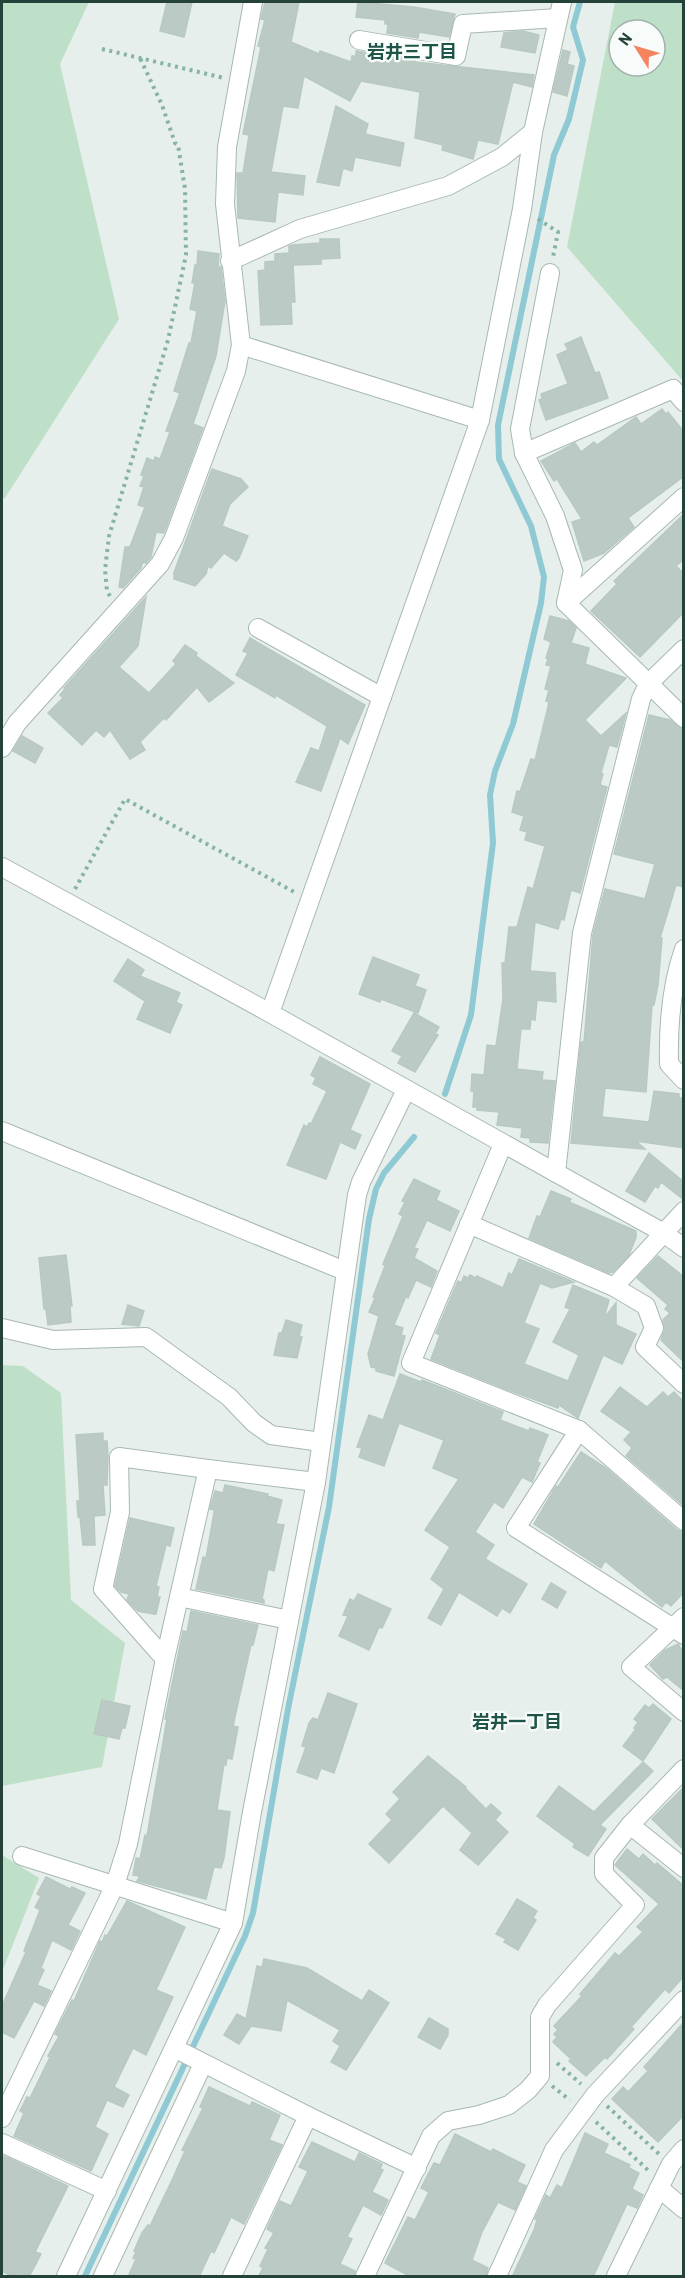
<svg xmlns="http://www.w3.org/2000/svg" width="685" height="2278" viewBox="0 0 685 2278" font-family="Barlow,'Noto Sans JP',sans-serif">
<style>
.green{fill:#bfe0c8;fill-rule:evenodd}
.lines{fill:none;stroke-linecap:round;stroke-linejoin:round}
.stream{stroke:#8ec9d4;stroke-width:6}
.building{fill:#bbcac4;stroke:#b8c9c2;stroke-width:1.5}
.minor-casing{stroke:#a8b8b2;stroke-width:20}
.path{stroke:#86b3a5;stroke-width:4;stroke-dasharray:3 4.5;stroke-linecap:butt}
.minor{stroke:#fff;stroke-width:18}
.labels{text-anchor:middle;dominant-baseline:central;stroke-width:4.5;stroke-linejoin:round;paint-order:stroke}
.neighbourhood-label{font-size:18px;font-weight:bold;fill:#1f5548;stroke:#f7fbf9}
</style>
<rect width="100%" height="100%" fill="#e6efeb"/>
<g class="green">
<path d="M2,2H89L60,64L119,319L5,498L2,499Z"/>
<path d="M615,2H683V381L567,247ZM619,30H655V66H619Z"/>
<path d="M2,1365L23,1366L61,1393L71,1600L125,1643L102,1767L2,1786Z"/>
<path d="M2,1855L39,1878L2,1972Z"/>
</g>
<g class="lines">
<g class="stream">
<path d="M445,1094L471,1015L493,843L490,795L495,771L513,724L541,603L544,577L531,526L499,459L498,425L554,155L569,119L583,60L573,27L580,2"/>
<path d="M85,2276L245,1936L253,1913L288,1709L329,1507L369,1219L376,1189L384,1173L414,1137"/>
</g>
</g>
<g class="building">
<path d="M167,2H192L184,37L160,31Z"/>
<path d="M265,2H299L291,42L319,54L320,51L351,62L352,56H356V51L415,61V62L534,75L532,87L513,82L498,144L478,140L473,159L442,150L443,145L415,138L420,92L361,81L350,101L304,76L298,108L283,106L271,172L305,176L303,195L278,192L275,222L238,218L237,173H243L249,135L243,134L261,47L258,46L265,20L261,19Z"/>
<path d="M358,2L414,7L455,14L449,37L419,32L418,38L387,33L388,24H385V20L356,17Z"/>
<path d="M523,31L539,35L535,53L501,47L504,33Z"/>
<path d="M563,50L570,52L567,64L574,66L567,96L553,92Z"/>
<path d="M336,106L368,124L365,134L404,143L400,166L355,157L352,171L343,168L339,186L317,182Z"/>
<path d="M320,239H339L340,258L321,259V264L293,265L295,302H291L292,324L261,325L258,271L265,270V262L275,261V254L289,253V246L293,245L320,243Z"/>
<path d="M198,251L219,254L218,267H221L225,301L216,356L193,424L203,428L164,533L156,532L151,557L146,563H142L141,568L123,588L119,587L125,547H130L145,507L138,505L144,487L140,486L144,476L141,475L147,458L154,461L155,457L160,459L170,432L166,431L180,393L174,391L189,343H191L197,311L190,309L195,283H192L195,265H197Z"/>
<path d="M581,337L595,373L599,372L608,398L546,420L539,400L542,399L541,394L568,384L557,355L568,350L565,344Z"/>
<path d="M662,409L666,414L668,412L684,432V476L628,518L634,527L604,553L584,561L572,522L582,519L557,479L554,481L541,461L575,443L581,452L594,442L597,445L636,417L641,424Z"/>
<path d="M212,469L241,479L248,487L230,504L222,526L248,536L239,558L236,561L224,553L211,568L208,566L206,574L195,586L174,579V573Z"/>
<path d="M684,514V559L676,566L684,574V612L640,657L591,611L617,584L614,581Z"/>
<path d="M146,597L138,646L119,667L149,693L176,664L173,661L185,645L197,653L196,656L234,683L209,702L197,687L166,720L164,718L140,742L145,750L130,759L110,730L104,737L96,730L82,745L48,713L63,698L60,695L65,689L64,688Z"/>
<path d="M550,616L569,621L576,628L571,643L589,648L585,664L626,678L585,720L601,736L626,713L617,747L609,745L601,773L603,774L600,785L607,787L580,893L571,890L564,920L561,919L558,929L535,922L530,971L555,973L556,1002L537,1000L535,1020L531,1019L530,1029H521L517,1069L543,1072L542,1080L555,1081L548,1143L530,1142V1138L521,1137L522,1128L497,1125L499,1112L477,1110V1107H473L474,1091H471L472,1074L484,1075L487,1045L496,1046L503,999L502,963H505L509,927H517L528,887L533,889L545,846L525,840L527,832L520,830L524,816L512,812L517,791L520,792L531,759L535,760L547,711L549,702L546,701L549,690L545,689L551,666L546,665L548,659L546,658L551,642L544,639Z"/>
<path d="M250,638L365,705L348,744L340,738L321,791L296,782L311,748L319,751L327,726L276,695L275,698L236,675L248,653L243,651Z"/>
<path d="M649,715L670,720L677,726L684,729V887L676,885L660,938H662L658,985L654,1005H652L646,1092L605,1088L602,1117L649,1122L654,1091L679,1094V1098H684V1148L636,1141L645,1149L571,1143L581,1042H584L593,935L605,889L645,899L655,864L614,854Z"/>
<path d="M22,736L43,748L35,763L13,751Z"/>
<path d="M373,957L419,975L415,986L426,990L418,1013L381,999L380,1002L359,994Z"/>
<path d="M128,959L144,970L140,976L180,993L176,1002L182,1005L170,1033L137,1019L145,1001L114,981Z"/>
<path d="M414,1013L439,1027L435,1034L438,1035L415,1072L398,1063L402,1056L392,1051Z"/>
<path d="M320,1057L370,1084L350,1130L361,1135L355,1149L340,1142L326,1179L287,1165L304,1125L307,1127L309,1123L311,1124L327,1091L313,1084L316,1078L311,1075Z"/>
<path d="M649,1153L684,1182V1200L661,1182L658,1188L655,1186L645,1202L626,1191Z"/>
<path d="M414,1179L440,1191L436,1200L459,1211L450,1231L427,1220L414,1248L418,1249L414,1258L437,1271L431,1287L416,1280L408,1298L406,1296L394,1325L403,1328L401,1335L405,1336L394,1376L376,1371V1368L371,1367L368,1354L379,1316L369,1312L375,1298L373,1297L385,1266L383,1264L403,1216L399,1214L405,1202L402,1201Z"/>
<path d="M551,1191L571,1199L569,1202L636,1231V1237L629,1255L613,1272L609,1273L529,1238L537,1216L540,1217Z"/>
<path d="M66,1255L72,1306H70L71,1322L48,1325L46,1309H44L39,1258Z"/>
<path d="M658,1256L684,1277V1362L661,1340L665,1329L663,1320L670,1313L665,1309L668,1305L637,1278Z"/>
<path d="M519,1259L574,1282L552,1288L540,1283L524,1323L539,1329L524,1364L568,1381L579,1355L553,1342L570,1309L565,1307L573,1285L609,1300L604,1318L616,1303V1325L636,1334L622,1364L603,1355L578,1418L559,1405L558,1408L511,1391L431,1359L440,1335L436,1333L458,1281L461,1283L464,1276L468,1278L470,1275L476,1278L477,1276L503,1288L509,1273L512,1275Z"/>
<path d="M128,1305L144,1311L139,1326L122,1324Z"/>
<path d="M286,1320L302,1325L299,1337H302L297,1358L274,1355L279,1333H282Z"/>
<path d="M400,1374L421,1382L422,1380L503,1412L500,1420L529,1431L530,1428L548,1435L537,1462L540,1463L532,1482L522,1477L503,1508L494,1502L475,1532L494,1545L485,1559L527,1584L510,1613L502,1608L497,1616L459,1592L441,1625L428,1618L444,1589L431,1579L450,1547L425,1530L459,1479L433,1468L444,1440L399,1423L384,1466L359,1457L362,1448L357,1447L369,1415L383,1420Z"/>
<path d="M620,1387L647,1407L663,1392L668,1397L674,1392L684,1402V1506L626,1456L632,1448L624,1440L631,1432L601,1411Z"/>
<path d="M103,1433V1441H107L108,1456L107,1485H103L105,1515L94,1516L95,1545H83L80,1517H78L77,1501H80L76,1435Z"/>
<path d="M581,1452L606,1468L677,1530L684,1532V1592L671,1606L666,1602L662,1607L605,1561L601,1568L534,1524L556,1486L558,1487Z"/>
<path d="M225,1485L268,1494L267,1496L282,1500L276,1524L284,1525L274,1571L268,1569L262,1599L264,1600V1603L196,1589L203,1557L206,1558L214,1513V1510L210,1509L215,1491L223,1493Z"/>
<path d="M130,1518L174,1528L170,1546L166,1545L156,1586L159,1587L157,1597H160L156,1614H153L138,1611L127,1600L129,1594L121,1592L115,1586Z"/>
<path d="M551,1583L566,1592L557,1608L542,1599Z"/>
<path d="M358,1594L391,1609L382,1628L379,1627L369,1650L339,1636L348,1616L343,1615L350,1599L354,1601Z"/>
<path d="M191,1611L258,1625L253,1645H251L240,1694L233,1726L238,1727L232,1759L227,1758L226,1765L224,1764L217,1810L230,1812L224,1858L221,1868L214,1867L206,1899L137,1881L140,1876L133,1875L136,1858L140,1859L145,1835L147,1836L167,1719H165L183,1631L187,1632Z"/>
<path d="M678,1644L684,1654V1691L667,1677L663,1679L650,1665L665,1650Z"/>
<path d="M328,1693L357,1704L334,1773L321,1768L317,1779L297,1772L306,1747L302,1746L309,1723L313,1718L318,1720Z"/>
<path d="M102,1700L130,1706L125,1728H122L119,1739L94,1734Z"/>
<path d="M653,1704L671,1719L643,1761L623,1746L636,1729L634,1728L638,1722L634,1719L645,1705L649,1708Z"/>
<path d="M428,1756L466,1787L465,1788L486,1809L491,1804L501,1813L495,1820L508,1832L478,1865L460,1850L472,1833L443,1806L389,1863L369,1844L392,1820L386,1814L400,1799L393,1792Z"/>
<path d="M643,1762L653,1771L600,1825L606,1829L588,1856L573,1847L575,1844L537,1816L559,1786L594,1812Z"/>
<path d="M684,1787V1850L652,1819Z"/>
<path d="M627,1849L639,1859L643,1854L655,1865L657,1863L684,1886V1976L669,1993L665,1989L631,2027L634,2029L607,2059L605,2057L586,2076L569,2061L571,2059L553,2042L557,2037L554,2034L558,2030L554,2026L582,1996L580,1994L615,1953L619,1956L643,1932L637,1927L659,1904L615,1865Z"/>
<path d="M46,1877L70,1889L72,1887L85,1893L68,1925L80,1931L71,1950L52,1940L41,1968L44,1970L37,1985L51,1991L44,2006L34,2001L14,2038L2,2032V2006L26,1952L24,1951L40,1910L35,1907L41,1896L37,1894Z"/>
<path d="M517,1899L537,1911L533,1918L536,1920L518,1950L504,1942L506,1939L496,1934Z"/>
<path d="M127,1901L185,1927L156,1990L173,1997L146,2055L133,2048L114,2087L129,2095L123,2107L107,2100L95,2127L108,2134L91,2171L14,2136L24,2113L20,2111L27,2097L30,2098L50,2057L48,2056L59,2036L55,2034L72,2000L74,2001L100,1941L102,1942L105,1935L107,1936Z"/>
<path d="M264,1959L307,1968L362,2001L369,1990L389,2003L346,2070L331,2062L340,2046L333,2041L340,2030L287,2000L281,2031L251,2026L239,2044L224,2035L237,2014L246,2019L257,1966L262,1967Z"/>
<path d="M429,2018L448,2029V2035L440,2049L418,2037Z"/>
<path d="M684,2022V2115L658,2142L612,2099L623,2087L628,2092L648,2071L644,2067Z"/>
<path d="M209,2087L250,2106L252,2102L280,2115L269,2140L282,2145L244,2224L231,2217L214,2253L211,2251L199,2277H128L136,2259L133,2258L136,2252L134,2251L142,2233L148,2225L150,2226L173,2178L185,2151L182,2150L203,2108L200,2107Z"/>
<path d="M585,2133L608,2144L604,2153L630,2165L629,2168L639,2173L632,2189L643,2195L637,2208L627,2204L593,2277H512L534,2230L537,2220L535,2219L546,2195L550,2198L557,2185L562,2188Z"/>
<path d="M455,2134L491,2152L493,2149L525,2165L517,2182L526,2186L515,2210L498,2202L482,2232L472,2260L488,2268L486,2277H411L385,2263L408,2217L415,2220L429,2192L421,2188L434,2163L440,2165Z"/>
<path d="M312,2142L355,2162L359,2153L382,2164L380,2169L383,2170L372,2192L388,2200L381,2215L363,2205L347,2237L352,2239L340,2264L355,2271L354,2277H258L263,2268L260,2266L268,2249L265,2248L274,2233L267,2229L280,2201L291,2206L308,2171L299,2167Z"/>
<path d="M4,2156L68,2186L35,2252L41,2254L29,2277H13L2,2271V2162Z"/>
</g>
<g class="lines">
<defs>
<g id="minor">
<path d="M359,40L456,56L463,24L558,18"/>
<path d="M230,261L300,229L448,186L502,157L533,132"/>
<path d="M550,273L520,429L524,453L555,516L573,570L566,603L684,718"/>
<path d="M241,345L480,420"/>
<path d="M524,453L673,389L684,402"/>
<path d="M566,603L684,497"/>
<path d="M258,628L382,697"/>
<path d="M2,748L17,723L160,564L174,538L236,371L241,345L225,204L227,147L253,2"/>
<path d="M2,867L270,1013L662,1232L684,1248"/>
<path d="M684,949C671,986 668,1025 669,1064L684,1080"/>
<path d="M270,1013L480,420L522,209L533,132L562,2"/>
<path d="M2,1131L345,1271"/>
<path d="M503,1144L411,1363L579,1430L684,1521"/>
<path d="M556,1173L582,933L641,699L648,684L684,649"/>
<path d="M469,1224L614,1287L646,1306L654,1328L645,1347L684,1384"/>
<path d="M614,1287L684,1211"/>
<path d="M2,1328L53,1340L146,1337L229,1397L254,1423L271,1435L321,1442"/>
<path d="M579,1430L516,1528L684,1635"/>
<path d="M179,1597L289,1620"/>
<path d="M684,1617L631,1667L684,1712"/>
<path d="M165,1659L103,1589L120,1512L119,1457L208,1469"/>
<path d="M630,1825L684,1868"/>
<path d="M22,1856L233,1923"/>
<path d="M174,2048L308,2116L417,2168"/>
<path d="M2,2118L115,1885L128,1844L165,1659L208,1469L316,1482"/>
<path d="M2,2143L107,2191"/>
<path d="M659,2188L684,2209"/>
<path d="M66,2276L233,1923L252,1812L316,1482L357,1195L361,1182L406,1090"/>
<path d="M103,2276L203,2064"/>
<path d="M232,2276L308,2116"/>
<path d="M365,2276L431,2136L448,2121L479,2115L509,2105L528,2090L540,2076V2017L547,2005L635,1905L604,1874V1858L630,1825L684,1769"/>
<path d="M497,2276L554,2150L595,2095L684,2000"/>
<path d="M616,2276L671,2164L684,2149"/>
</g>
</defs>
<use href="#minor" class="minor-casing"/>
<g class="path">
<path d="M102,49L224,78"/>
<path d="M538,219L558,232L553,257"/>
<path d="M110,596L107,591L105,570L109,536L168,340L186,255L185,189L178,145L175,143L162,105L140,58"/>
<path d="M75,889L125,799L296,893"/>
<path d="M557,2063L581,2084"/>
<path d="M552,2086L570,2100"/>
<path d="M607,2106L659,2154"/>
<path d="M596,2122L650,2172"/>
</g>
<use href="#minor" class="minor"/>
</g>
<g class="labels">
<g class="neighbourhood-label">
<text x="412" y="51">岩井三丁目</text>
<text x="517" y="1721">岩井一丁目</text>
</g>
</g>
<rect width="685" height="2278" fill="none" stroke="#24423a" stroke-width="6"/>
<g transform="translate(637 48) rotate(307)"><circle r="28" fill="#f7fbf9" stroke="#a3b1ad" stroke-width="1.5"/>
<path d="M0-4.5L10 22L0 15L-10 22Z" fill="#f4845f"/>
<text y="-9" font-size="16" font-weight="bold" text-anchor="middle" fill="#24423a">N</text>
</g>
</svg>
